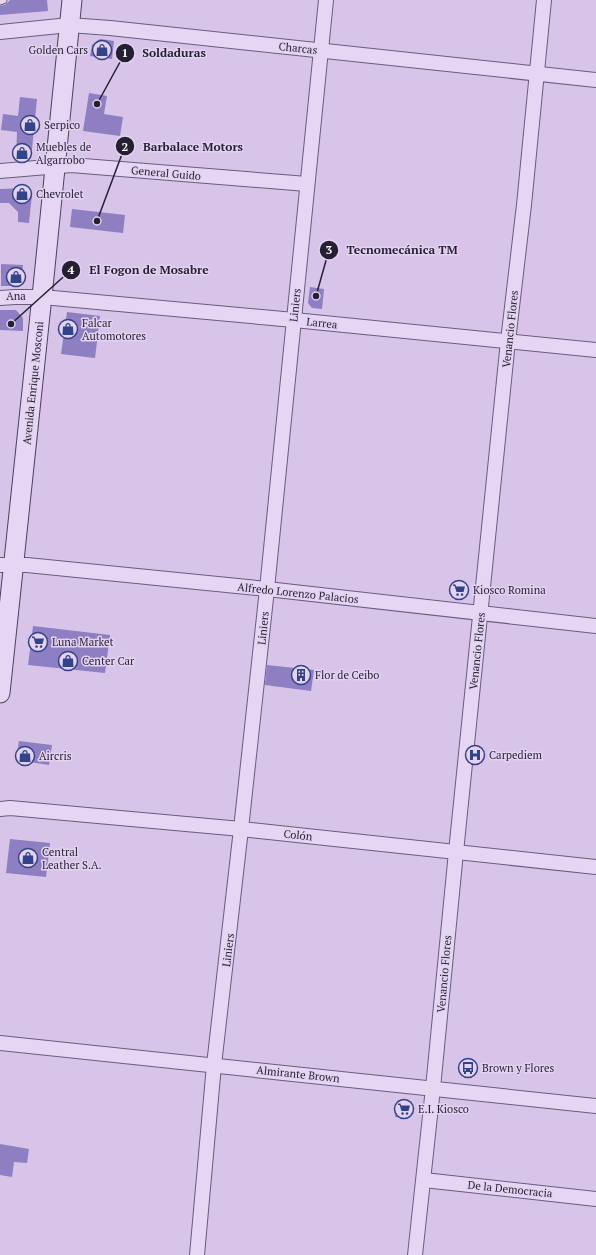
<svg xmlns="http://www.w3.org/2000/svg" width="596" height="1255" viewBox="0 0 596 1255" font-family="'PT Serif',serif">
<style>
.building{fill:#8e7ec2}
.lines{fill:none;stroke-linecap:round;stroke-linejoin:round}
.lane-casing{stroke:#695c81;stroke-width:9}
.street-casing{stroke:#695c81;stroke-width:16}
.secondary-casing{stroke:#4b3f63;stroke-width:21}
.lane{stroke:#e6d6f4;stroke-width:7}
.street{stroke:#e6d6f4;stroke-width:14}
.secondary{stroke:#e6d6f4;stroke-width:19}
.labels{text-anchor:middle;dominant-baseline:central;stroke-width:3;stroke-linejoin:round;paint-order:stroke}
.street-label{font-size:11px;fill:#251f32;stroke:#e3d2f1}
.poi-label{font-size:11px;fill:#251f32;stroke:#e3d2f1;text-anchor:start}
.leader{fill:none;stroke:#251f32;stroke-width:1.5}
.callout-dot{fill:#251f32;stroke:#e3d2f1;stroke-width:1.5}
.mark-label{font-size:12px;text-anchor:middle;font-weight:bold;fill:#fff}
.callout-label{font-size:12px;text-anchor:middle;font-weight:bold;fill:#251f32;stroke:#e3d2f1;stroke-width:3;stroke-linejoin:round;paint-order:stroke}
</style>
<rect width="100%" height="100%" fill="#d7c4e8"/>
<g class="building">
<path d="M10,0H47L48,11L0,15V6L5,5Z"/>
<path d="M100,39L114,41L112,59L90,56L92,45Z"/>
<path d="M89,93L107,96L104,114L123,117L120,136L83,131Z"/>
<path d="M20,97L37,99L32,149L23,158L16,157L17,132L1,130L3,114L18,116Z"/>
<path d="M25,188L32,194L29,223L18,222V212L9,203H0V189Z"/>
<path d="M72,209L125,215L123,233L70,227Z"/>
<path d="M1,264L23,265L22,279L16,286H1Z"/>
<path d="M310,287L324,289L322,309L312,308L308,303Z"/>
<path d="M0,310H16L23,318V331L0,330Z"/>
<path d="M67,312L100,316L95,358L61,354Z"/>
<path d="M454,585L466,586L465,596L453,595Z"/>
<path d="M33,626L110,635L105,673L28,665Z"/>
<path d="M267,665L314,670L311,691L265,685Z"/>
<path d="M19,741L52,745L49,765L16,760Z"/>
<path d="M10,839L50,843L46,877L6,873Z"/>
<path d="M398,1100L412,1102L410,1118L395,1117Z"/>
<path d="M0,1144L29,1149L27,1163L14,1162L12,1177L0,1175Z"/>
</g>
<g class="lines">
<defs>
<path id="lane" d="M0,1L3,0"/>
<g id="street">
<path d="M0,32L69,25L110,28L596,80"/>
<path d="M0,171L71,165L307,184"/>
<path d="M0,298L15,297H42L294,320L596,350"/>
<path d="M0,565H27L267,589L596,626"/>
<path d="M0,809L10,808L241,829L596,867"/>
<path d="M0,1043L596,1106"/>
<path d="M424,1180L596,1199"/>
<path d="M197,1255L214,1065L241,829L267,589L326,0"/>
<path d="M415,1255L433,1088L456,852L508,341L524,205L544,0"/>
</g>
<path id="secondary" d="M0,693L44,277L72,0"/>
</defs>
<use href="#lane" class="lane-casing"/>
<use href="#street" class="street-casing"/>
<use href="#secondary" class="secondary-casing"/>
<use href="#lane" class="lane"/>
<use href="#street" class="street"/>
<use href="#secondary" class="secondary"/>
</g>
<defs>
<symbol id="shop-ring" viewBox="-11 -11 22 22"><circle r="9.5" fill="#e3d2f1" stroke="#334389" stroke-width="1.5"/><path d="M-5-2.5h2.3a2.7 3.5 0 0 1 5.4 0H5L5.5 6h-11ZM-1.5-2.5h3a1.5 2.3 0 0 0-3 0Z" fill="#334389"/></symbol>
<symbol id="supermarket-ring" viewBox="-11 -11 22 22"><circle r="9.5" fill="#e3d2f1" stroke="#334389" stroke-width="1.5"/><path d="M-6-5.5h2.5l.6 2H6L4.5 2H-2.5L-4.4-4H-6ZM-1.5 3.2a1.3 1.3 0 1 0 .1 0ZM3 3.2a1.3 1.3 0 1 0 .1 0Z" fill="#334389"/></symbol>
<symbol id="building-ring" viewBox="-11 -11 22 22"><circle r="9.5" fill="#e3d2f1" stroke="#334389" stroke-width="1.5"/><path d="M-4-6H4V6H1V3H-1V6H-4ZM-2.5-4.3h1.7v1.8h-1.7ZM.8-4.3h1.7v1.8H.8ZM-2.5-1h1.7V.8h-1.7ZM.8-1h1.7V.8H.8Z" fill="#334389"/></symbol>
<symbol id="hospital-ring" viewBox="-11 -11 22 22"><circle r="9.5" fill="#e3d2f1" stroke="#334389" stroke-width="1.5"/><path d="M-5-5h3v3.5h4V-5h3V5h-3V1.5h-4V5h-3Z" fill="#334389"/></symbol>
<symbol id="bus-ring" viewBox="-11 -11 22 22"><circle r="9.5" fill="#e3d2f1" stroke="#334389" stroke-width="1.5"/><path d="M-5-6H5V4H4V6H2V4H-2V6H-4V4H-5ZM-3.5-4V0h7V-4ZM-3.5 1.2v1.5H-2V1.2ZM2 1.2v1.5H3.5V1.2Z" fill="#334389"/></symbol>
</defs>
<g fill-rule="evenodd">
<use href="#shop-ring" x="91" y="39" width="22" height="22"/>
<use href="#shop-ring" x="19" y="114" width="22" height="22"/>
<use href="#shop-ring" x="11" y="142" width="22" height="22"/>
<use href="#shop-ring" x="11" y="183" width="22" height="22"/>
<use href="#shop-ring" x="5" y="266" width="22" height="22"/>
<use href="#shop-ring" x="57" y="318" width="22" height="22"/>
<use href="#supermarket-ring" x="448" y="579" width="22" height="22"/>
<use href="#supermarket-ring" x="27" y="631" width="22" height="22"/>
<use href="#shop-ring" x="57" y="650" width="22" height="22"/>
<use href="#building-ring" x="290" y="664" width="22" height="22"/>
<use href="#hospital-ring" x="464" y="744" width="22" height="22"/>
<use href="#shop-ring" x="14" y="745" width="22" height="22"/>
<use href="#shop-ring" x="17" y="847" width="22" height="22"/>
<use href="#bus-ring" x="457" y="1057" width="22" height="22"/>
<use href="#supermarket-ring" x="393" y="1098" width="22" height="22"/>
</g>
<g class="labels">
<g class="street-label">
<text transform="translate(298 48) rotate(6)">Charcas</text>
<text transform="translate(166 173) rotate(5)">General Guido</text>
<text transform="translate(295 305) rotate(-84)">Liniers</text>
<text transform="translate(322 323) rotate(6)">Larrea</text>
<text transform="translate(510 329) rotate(-84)">Venancio Flores</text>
<text transform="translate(33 383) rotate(-84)">Avenida Enrique Mosconi</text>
<text transform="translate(298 593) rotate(6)">Alfredo Lorenzo Palacios</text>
<text transform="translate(263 628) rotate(-84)">Liniers</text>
<text transform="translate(477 651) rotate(-84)">Venancio Flores</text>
<text transform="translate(298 835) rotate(6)">Colón</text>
<text transform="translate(228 950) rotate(-83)">Liniers</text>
<text transform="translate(444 974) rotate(-85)">Venancio Flores</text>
<text transform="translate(298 1074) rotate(6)">Almirante Brown</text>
<text transform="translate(510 1189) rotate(6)">De la Democracia</text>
</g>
<g class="poi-label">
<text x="88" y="50" text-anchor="end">Golden Cars</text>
<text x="44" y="125">Serpico</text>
<text x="36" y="147">Muebles de<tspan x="36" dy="13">Algarrobo</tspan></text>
<text x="36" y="194">Chevrolet</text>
<text x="16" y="296" text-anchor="middle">Ana</text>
<text x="82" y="323">Falcar<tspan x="82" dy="13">Automotores</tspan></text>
<text x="473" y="590">Kiosco Romina</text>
<text x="52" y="642">Luna Market</text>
<text x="82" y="661">Center Car</text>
<text x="315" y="675">Flor de Ceibo</text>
<text x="489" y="755">Carpediem</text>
<text x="39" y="756">Aircris</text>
<text x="42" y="852">Central<tspan x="42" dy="13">Leather S.A.</tspan></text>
<text x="482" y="1068">Brown y Flores</text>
<text x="418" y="1109">E.I. Kiosco</text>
</g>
</g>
<path class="leader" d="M97 104L125 53M97 221L125 146M316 296L329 250M11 324L71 270"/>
<g class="callout-dot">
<circle cx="97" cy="104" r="4"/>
<circle cx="97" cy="221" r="4"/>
<circle cx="316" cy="296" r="4"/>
<circle cx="11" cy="324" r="4"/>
<circle cx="125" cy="53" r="10"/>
<circle cx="125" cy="146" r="10"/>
<circle cx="329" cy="250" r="10"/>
<circle cx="71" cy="270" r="10"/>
</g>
<g class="mark-label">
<text x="125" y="57">1</text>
<text x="125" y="151">2</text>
<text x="329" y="254">3</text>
<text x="71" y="274">4</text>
</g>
<g class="callout-label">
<text x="174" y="57">Soldaduras</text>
<text x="193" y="151">Barbalace Motors</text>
<text x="402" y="254">Tecnomecánica TM</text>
<text x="149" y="274">El Fogon de Mosabre</text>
</g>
</svg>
